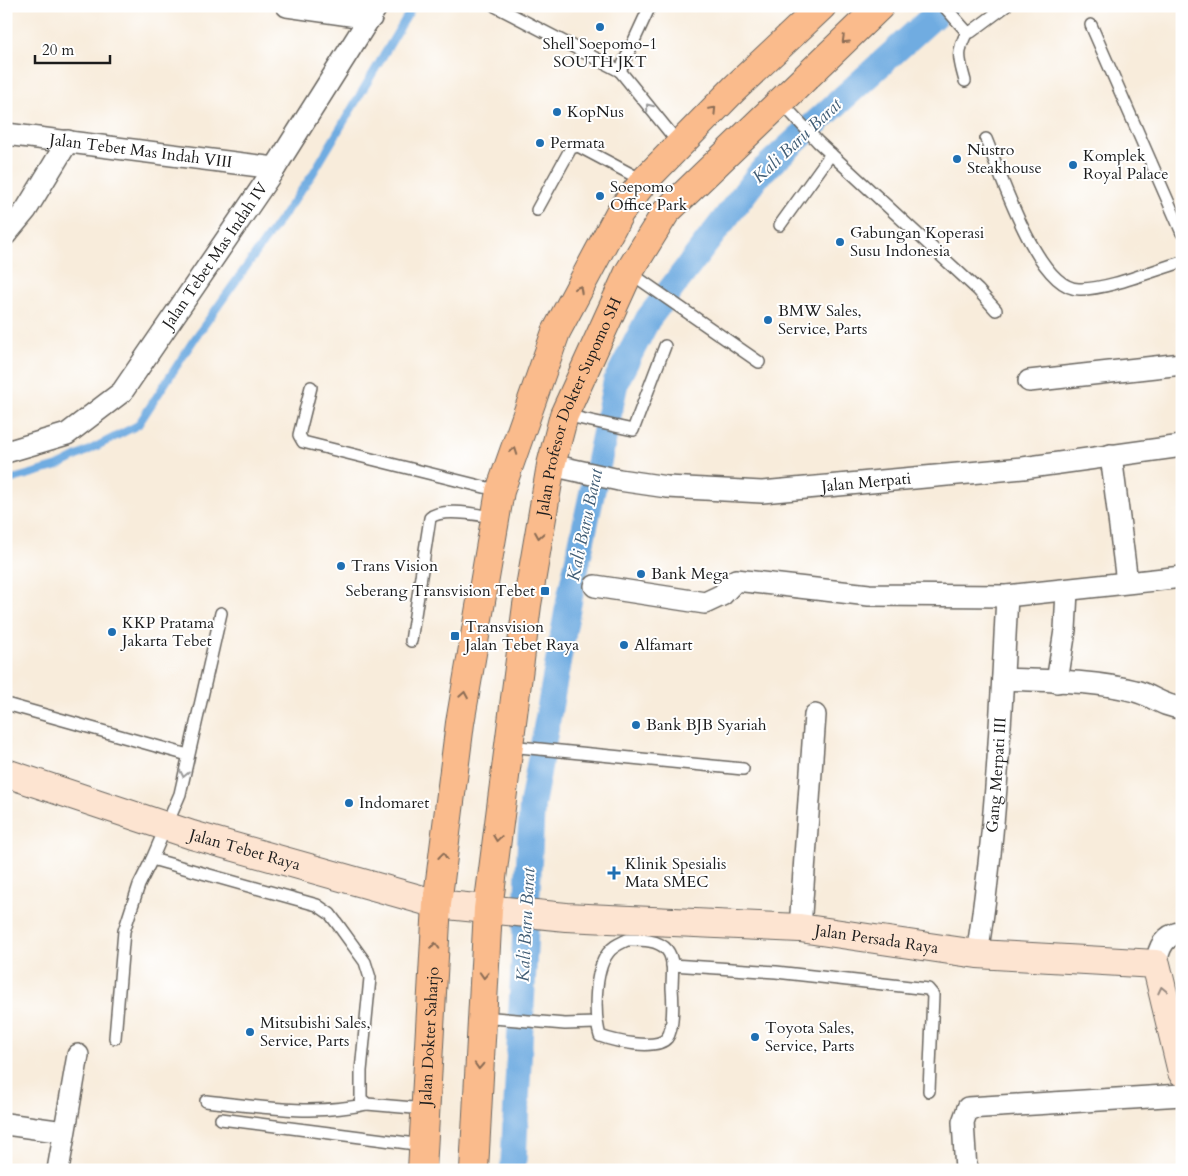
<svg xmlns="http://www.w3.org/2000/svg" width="1188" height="1176" viewBox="0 0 1188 1176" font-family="Cardo,serif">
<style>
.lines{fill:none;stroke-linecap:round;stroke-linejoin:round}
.stream{stroke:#6face1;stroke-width:8}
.canal{stroke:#6face1;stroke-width:26}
.lane-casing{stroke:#69655f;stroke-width:14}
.street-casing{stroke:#69655f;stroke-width:24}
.secondary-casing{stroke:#69655f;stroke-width:30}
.primary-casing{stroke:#69655f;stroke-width:30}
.lane{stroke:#fff;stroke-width:11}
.street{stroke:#fff;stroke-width:21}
.secondary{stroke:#fde4d1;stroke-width:28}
.primary{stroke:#fabb8c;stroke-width:28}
.oneway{stroke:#8b6c54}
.oneway2{stroke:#999}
.oneway3{stroke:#988a80}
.poi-dot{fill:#1f6fb2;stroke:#fff;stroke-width:2}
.labels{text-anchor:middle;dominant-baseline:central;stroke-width:4;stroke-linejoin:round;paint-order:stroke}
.poi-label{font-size:16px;fill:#1c1c1c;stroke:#fff;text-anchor:start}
.street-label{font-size:16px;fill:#1c1c1c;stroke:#fff}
.water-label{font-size:18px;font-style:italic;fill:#415d75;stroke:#fff}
</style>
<rect width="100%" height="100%" fill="#fff"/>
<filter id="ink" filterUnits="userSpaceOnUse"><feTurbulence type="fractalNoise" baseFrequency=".02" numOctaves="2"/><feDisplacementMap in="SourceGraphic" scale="10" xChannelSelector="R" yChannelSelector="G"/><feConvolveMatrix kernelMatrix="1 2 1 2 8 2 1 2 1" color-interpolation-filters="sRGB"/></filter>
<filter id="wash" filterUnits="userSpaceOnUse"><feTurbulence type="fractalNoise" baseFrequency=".0096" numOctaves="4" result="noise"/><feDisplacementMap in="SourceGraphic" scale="20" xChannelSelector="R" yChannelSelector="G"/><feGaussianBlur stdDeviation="1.12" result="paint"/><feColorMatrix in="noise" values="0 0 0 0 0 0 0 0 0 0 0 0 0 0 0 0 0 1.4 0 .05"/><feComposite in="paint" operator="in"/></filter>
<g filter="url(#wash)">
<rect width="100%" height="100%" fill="#f8ecdb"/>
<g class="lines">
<path class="stream" d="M6,481L58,466L138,425L193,341L312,175L413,6"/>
<path class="canal" d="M513,1170L532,805L570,596L616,381L648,319L760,173L945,6"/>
</g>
</g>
<g filter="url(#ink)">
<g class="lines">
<defs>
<g id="lane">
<path d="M495,6L620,71"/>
<path d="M650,6L620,71L680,145"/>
<path d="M944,6L967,32H971L1006,6"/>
<path d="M1091,25L1182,233"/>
<path d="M965,81C959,59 956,53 967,32"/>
<path d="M781,102L818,142L978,290L996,310"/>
<path d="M986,139C1000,172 1037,289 1079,289C1107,290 1154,270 1182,262"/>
<path d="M537,210L571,148L578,146L644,181"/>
<path d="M780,225L831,154"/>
<path d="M629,272L759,362"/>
<path d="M311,387L299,435L303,442L500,491"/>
<path d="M564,415L633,430L665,346"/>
<path d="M221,613L180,794L152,859L317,905L330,914L339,926L365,962L370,978L361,1071V1099L367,1104L425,1109"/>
<path d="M411,641L430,518C441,507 479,515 494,517"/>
<path d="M6,704L188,755"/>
<path d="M509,746L743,769"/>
<path d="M627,940C639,940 658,939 667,950C675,960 672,977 672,988C673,1000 674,1029 667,1038C656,1051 614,1041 600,1036C594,1015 594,971 608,953C613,946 619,944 627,940Z"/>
<path d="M672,965L776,972L928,989L933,995L929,1091"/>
<path d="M482,1017L565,1024L596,1023"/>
<path d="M115,1038L124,931L139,885L152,859"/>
<path d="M206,1101C260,1107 314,1116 367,1104"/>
<path d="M221,1119L423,1145"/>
</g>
<g id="street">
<path d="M287,6L371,18"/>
<path id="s1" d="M6,134L275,168"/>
<path d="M6,234L26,210L68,141"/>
<path d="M1029,381L1182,364"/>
<path id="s2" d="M6,452L67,434L122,392L275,168L377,6"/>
<path d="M1111,455L1127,582"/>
<path id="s3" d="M551,465L619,480L667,487L762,492L1023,468L1182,446"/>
<path d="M595,586L705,603L722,595L736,580L869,595L1007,596L1182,577"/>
<path d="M1003,679C1046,681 1093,680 1135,691C1152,695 1161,706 1182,708"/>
<path d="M1057,682L1065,630L1067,591"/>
<path d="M800,928L815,715"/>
<path id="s4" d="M977,954C996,836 1001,715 1007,596"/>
<path d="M1156,964C1159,947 1164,935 1182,932"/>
<path d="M6,1124L64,1132"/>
<path d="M58,1170L78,1055"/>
<path d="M966,1170L963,1122L968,1108L1182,1095"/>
</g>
<g id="secondary">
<path id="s5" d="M6,773L192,835L437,904L566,917L800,928L977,954L1156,964L1182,1072"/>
</g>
<g id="primary">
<path id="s6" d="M422,1170L437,904L460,723L500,491L556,332L620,212L644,181L734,89L822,6"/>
<path id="s7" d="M474,1170L488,909L527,605L551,465L564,415L629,272L666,212L880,6"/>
</g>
</defs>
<use href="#lane" class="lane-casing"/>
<use href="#street" class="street-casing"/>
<use href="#secondary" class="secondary-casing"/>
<use href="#primary" class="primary-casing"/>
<use href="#lane" class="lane"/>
<use href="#street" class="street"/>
<use href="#secondary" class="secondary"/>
<use href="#primary" class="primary"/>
</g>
<defs><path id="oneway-chevron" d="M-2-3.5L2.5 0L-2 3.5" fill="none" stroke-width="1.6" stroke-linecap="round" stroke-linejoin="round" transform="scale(1.25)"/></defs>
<g class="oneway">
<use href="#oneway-chevron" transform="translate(845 40) rotate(136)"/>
<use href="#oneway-chevron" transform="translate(713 110) rotate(-46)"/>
<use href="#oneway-chevron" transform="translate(579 289) rotate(-62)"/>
<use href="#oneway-chevron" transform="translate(514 451) rotate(-70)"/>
<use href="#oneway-chevron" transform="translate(539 535) rotate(99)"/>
<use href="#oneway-chevron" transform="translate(464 695) rotate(-80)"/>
<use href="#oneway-chevron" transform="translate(497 838) rotate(98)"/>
<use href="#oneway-chevron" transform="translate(443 856) rotate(-83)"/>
<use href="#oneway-chevron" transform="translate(435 946) rotate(-88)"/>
<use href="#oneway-chevron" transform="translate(484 975) rotate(93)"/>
<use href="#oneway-chevron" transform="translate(479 1066) rotate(93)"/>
</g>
<g class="oneway2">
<use href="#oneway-chevron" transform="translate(649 107) rotate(-129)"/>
<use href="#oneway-chevron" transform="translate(184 774) rotate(102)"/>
</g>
<use class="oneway3" href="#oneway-chevron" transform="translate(1162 990) rotate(-103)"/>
</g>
<g class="poi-dot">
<circle cx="600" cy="27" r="5"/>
<circle cx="557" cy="112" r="5"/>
<circle cx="540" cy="143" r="5"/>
<circle cx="957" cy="159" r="5"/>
<circle cx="1073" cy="165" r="5"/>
<circle cx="600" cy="196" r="5"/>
<circle cx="840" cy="242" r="5"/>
<circle cx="768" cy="320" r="5"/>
<circle cx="341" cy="566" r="5"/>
<circle cx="641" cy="574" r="5"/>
<rect x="540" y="586" width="10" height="10" rx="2.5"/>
<circle cx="112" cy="632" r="5"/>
<rect x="450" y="631" width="10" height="10" rx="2.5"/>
<circle cx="624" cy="645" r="5"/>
<circle cx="636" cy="725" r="5"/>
<circle cx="349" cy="803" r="5"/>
<path d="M611.5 865.5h5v5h5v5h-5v5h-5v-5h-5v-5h5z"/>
<circle cx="250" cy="1032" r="5"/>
<circle cx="755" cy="1037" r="5"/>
</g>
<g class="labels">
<g class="poi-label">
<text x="600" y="44" text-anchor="middle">Shell Soepomo-1<tspan x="600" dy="18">SOUTH JKT</tspan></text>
<text x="567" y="112">KopNus</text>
<text x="550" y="143">Permata</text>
<text x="967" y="150">Nustro<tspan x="967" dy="18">Steakhouse</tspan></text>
<text x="1083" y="156">Komplek<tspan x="1083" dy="18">Royal Palace</tspan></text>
<text x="610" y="187">Soepomo<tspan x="610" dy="18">Office Park</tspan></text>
<text x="850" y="233">Gabungan Koperasi<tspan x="850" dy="18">Susu Indonesia</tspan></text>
<text x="778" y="311">BMW Sales,<tspan x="778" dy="18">Service, Parts</tspan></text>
<text x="351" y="566">Trans Vision</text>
<text x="651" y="574">Bank Mega</text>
<text x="535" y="591" text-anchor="end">Seberang Transvision Tebet</text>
<text x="122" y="623">KKP Pratama<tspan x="122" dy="18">Jakarta Tebet</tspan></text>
<text x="465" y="627">Transvision<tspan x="465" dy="18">Jalan Tebet Raya</tspan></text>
<text x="634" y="645">Alfamart</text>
<text x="646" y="725">Bank BJB Syariah</text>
<text x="359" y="803">Indomaret</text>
<text x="625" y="864">Klinik Spesialis<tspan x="625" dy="18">Mata SMEC</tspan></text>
<text x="260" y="1023">Mitsubishi Sales,<tspan x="260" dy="18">Service, Parts</tspan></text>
<text x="765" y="1028">Toyota Sales,<tspan x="765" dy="18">Service, Parts</tspan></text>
</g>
<g class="street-label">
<text stroke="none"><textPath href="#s1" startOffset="136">Jalan Tebet Mas Indah VIII</textPath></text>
<text stroke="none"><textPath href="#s2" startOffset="298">Jalan Tebet Mas Indah IV</textPath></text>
<text stroke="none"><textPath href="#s7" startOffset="774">Jalan Profesor Dokter Supomo SH</textPath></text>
<text stroke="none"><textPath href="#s3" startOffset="318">Jalan Merpati</textPath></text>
<text stroke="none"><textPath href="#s4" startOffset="180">Gang Merpati III</textPath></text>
<text stroke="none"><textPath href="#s5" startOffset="251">Jalan Tebet Raya</textPath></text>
<text stroke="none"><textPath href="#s5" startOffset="892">Jalan Persada Raya</textPath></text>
<text stroke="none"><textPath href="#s6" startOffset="134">Jalan Dokter Saharjo</textPath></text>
</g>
<g class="water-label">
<text transform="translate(797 141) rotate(-43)">Kali Baru Barat</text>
<text transform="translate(585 525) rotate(-78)">Kali Baru Barat</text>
<text transform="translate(526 925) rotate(-87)">Kali Baru Barat</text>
</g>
</g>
<rect width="1188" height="1176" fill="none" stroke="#fff" stroke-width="25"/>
<path d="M35 55v8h75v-8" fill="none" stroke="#1c1c1c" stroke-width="2.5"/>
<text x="42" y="55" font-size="15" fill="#1c1c1c" stroke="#ffffff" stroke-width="4" paint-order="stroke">20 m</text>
</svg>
